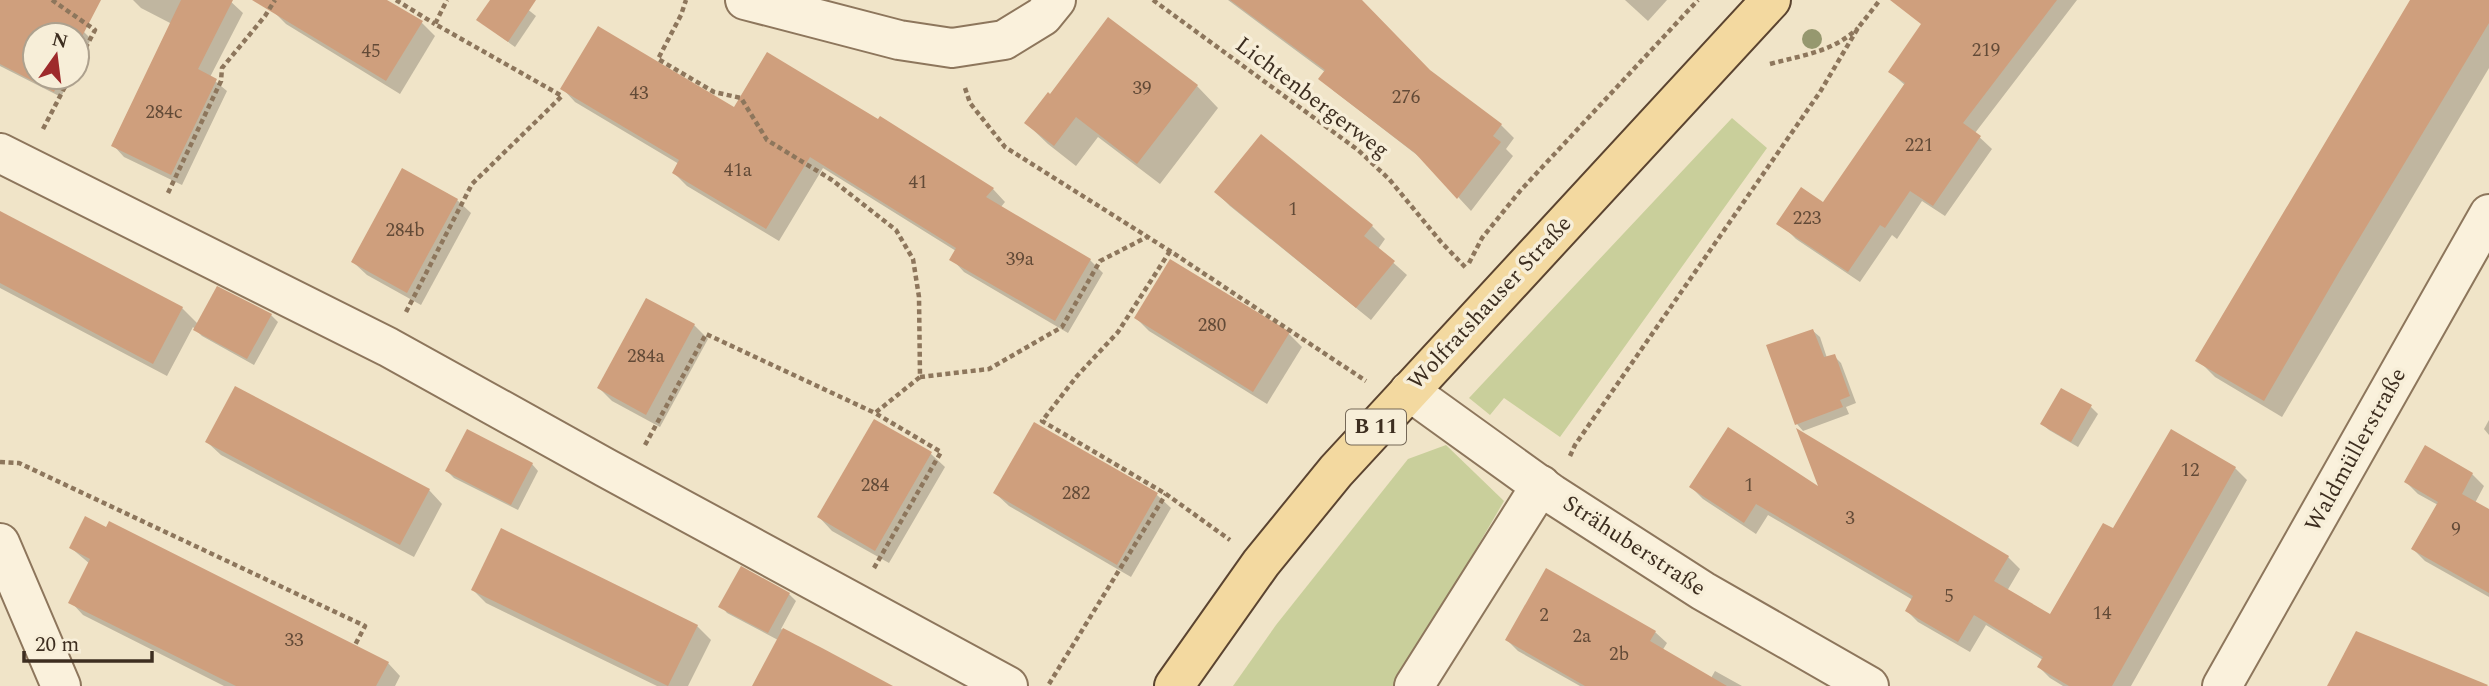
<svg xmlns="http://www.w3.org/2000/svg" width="2489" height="686" viewBox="0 0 2489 686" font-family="Spectral,serif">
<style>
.green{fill:#c9cf9b}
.shadow{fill:#0003}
.building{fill:#cf9f7d}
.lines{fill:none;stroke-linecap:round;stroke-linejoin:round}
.minor-casing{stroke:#8d765c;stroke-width:42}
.major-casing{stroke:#5b4430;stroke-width:42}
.path{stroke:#8d765c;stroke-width:4.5;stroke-dasharray:5 3.5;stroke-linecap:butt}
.minor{stroke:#faf1dc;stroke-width:38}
.major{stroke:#f3d9a0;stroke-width:38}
.tree{fill:#96986f}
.labels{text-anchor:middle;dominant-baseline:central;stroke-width:7;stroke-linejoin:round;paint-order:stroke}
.number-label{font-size:19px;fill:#624a37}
.shield{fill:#f7eed8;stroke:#756857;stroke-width:2}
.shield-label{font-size:21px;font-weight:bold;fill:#3d2e20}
.street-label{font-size:23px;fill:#3d2e20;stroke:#f7eed8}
</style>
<rect width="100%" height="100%" fill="#f0e4c8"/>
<g class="green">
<path d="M1732,118L1767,148L1560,437L1504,398L1490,415L1469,398Z"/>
<path d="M1446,445L1504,501L1396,686H1233L1276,625L1408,459Z"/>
</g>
<g class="shadow">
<path d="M0,0H22L84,32L91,39L77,66V35H35V77H71L61,97L0,66Z"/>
<path d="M133,0H229L243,13L210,77L227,91L182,185L124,157L114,146L172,24L141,8Z"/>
<path d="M279,0H384L422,23L435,36L400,94L286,24L273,11Z"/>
<path d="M492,0H516L536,16L515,47L478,20Z"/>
<path d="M1228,0H1343L1431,73L1501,125L1514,138L1506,149L1513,156L1471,211L1426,162L1334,91L1321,78L1325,72Z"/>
<path d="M1625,0H1667L1648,21Z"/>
<path d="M1930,0H2077L1975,133L1992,149L1945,216L1922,201L1897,239L1892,235L1860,282L1796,239L1784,227L1824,204L1906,86L1890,72L1922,25Z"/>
<path d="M2412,0H2489V68L2282,417L2215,377L2198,360Z"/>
<path d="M1197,86L1218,108L1160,184L1098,137L1076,166L1048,144L1026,123Z"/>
<path d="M563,89L734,109L993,189L1005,202L1000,208L1090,260L1103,273L1068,333L964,272L952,259L956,251L823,168L779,241L687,186L674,173L679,164L575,102Z"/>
<path d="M1216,192L1372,226L1385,239L1378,249L1407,275L1371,320L1230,206Z"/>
<path d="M457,200L471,213L421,305L367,275L353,262Z"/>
<path d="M0,213L182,308L198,324L218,288L271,315L278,322L254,365L202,336L193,327L167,376L0,288Z"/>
<path d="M1136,318L1289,334L1302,347L1267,404L1149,331Z"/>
<path d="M694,325L708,339L660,427L612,401L599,388Z"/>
<path d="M1813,331L1820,337L1827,358L1834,356L1841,363L1856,403L1846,407L1849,414L1803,431L1797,424Z"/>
<path d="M2091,407L2098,414L2078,447L2049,430L2042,424Z"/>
<path d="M2489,420V435L2484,429Z"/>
<path d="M875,421L931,454L945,467L889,563L832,531L819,517Z"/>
<path d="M1035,424L1157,495L1171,508L1131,577L1009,506L995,493Z"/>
<path d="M2171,431L2235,468L2247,480L2131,686H2063L2050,678L2039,667L2043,660L1986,625L1970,652L1918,622L1907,611L1913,600L1768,515L1756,534L1703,499L1691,487L1821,490L2008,557L2020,569L2007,591L2050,616L2114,531Z"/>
<path d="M207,442L429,490L442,504L414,557L221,455Z"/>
<path d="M532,464L538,471L518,510L454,478L447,471Z"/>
<path d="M2472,474L2484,486L2475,503L2489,511V597L2425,561L2413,549L2438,505L2418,494L2406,482Z"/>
<path d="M71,548L388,663L400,676L395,686H224L83,615L71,602L90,564Z"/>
<path d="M473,590L697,626L711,640L688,686H657L486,603Z"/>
<path d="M789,594L796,601L781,629L889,686H760L778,640L727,613L721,606Z"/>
<path d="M1655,632L1667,643L1662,651L1711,678L1715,671L1742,686H1580L1518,651L1507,640Z"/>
</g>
<g class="building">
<path d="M0,0H101L77,46V35H35V77H61L54,92L0,64Z"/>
<path d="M181,0H233L198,69L217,79L171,175L111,146Z"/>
<path d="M252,0H387L423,21L386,81Z"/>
<path d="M490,0H536L508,42L476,20Z"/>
<path d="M1230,0H1362L1430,70L1502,124L1493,136L1501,142L1457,199L1415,153L1318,79L1325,70Z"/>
<path d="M1890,0H2057L1963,123L1981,136L1933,206L1910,191L1885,228L1880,225L1848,272L1776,224L1801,187L1823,202L1905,83L1888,72L1921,24Z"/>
<path d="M2410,0H2489V23L2342,267L2264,401L2195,361Z"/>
<path d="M1108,17L1198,85L1137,164L1076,117L1054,146L1024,123L1048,92L1050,94Z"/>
<path d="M598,26L734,107L767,52L878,119L880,116L994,188L986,197L1091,259L1055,321L949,260L956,248L810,157L766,229L672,173L679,160L560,89Z"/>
<path d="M1261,134L1373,225L1364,236L1395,261L1356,308L1214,192Z"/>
<path d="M402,168L458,199L407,293L351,262Z"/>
<path d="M0,211L183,307L153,364L0,283Z"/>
<path d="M1170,259L1290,332L1253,392L1134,318Z"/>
<path d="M217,286L272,314L247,359L193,330Z"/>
<path d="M646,298L695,324L646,415L597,388Z"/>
<path d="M1813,329L1824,357L1835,354L1850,396L1840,400L1843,407L1795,425L1766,345Z"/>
<path d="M235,386L430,489L400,545L205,442Z"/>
<path d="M2061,388L2092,405L2071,442L2040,424Z"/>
<path d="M874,419L932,452L875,551L817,517Z"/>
<path d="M1034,422L1158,493L1117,565L993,493Z"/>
<path d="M1728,427L1818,486L1796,428L2009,556L1994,581L2050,614L2103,523L2113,528L2171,429L2236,467L2112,686H2069L2037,667L2043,657L1974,615L1958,642L1905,611L1913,596L1756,504L1744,523L1689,487Z"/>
<path d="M467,429L533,463L511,505L445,471Z"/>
<path d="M2425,445L2473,473L2462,494L2489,509V593L2411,549L2438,502L2404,482Z"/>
<path d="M85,516L106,527L109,521L389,662L376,686H236L68,603L90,559L69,548Z"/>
<path d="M501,528L698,625L668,686L471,590Z"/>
<path d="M741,566L790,593L768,633L718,607Z"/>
<path d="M1546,568L1656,631L1650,641L1727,686H1585L1505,640Z"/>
<path d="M783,628L822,648L893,686H752Z"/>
<path d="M2356,631L2488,685L2487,686H2327Z"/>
</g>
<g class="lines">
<defs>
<g id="minor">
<path d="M745,0L899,40L952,48L1004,40L1043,16L1056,0"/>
<path d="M0,153L388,347L606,468L1008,686"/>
<path d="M1409,391L1552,494L1703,591L1869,686"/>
<path d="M0,543L61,686"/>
<path d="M1414,686L1541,485"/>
<path d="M2222,686L2489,214"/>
</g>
<path id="major" d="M1174,686L1261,563L1336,471L1771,0"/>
</defs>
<use href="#minor" class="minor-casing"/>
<use href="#major" class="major-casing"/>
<g class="path">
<path d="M52,0L95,30L77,64"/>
<path d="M396,0L435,24"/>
<path d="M1153,0L1358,150L1389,179L1441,242L1467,269"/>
<path d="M1770,64C1803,55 1833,52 1858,28"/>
<path d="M965,88L970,103L1005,147L1170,251L1366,381"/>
<path d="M43,129L70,77"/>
<path d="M168,193L221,81L222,68L265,16L275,0"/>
<path d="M1170,251L1118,332L1077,376L1042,421L1166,494L1230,540"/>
<path d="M1469,263L1482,238L1520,191L1698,0"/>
<path d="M406,312L472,184L562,96L435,24L447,0"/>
<path d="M920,377L989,369L1062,327L1100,261L1147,237"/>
<path d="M645,445L706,334L875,413L920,377L919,297L913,259L896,230L832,180L767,140L741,98L714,92L658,59L681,15L686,0"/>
<path d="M1570,456L1575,445L1820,92L1858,28L1880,0"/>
<path d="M0,462L19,463L365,626L355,645"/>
<path d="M874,568L941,452L875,413"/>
<path d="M1049,684L1166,494"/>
</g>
<use href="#minor" class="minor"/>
<use href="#major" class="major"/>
</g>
<circle class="tree" cx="1812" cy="39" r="10"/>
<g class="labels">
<g class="number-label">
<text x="1986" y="50">219</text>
<text x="371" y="51">45</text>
<text x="1142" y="88">39</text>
<text x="639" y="93">43</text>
<text x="1406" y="97">276</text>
<text x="164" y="112">284c</text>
<text x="1919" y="145">221</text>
<text x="738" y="170">41a</text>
<text x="918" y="182">41</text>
<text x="1293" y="209">1</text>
<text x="1807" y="218">223</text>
<text x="405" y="230">284b</text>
<text x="1020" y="259">39a</text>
<text x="1212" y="325">280</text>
<text x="646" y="356">284a</text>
<text x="2190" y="470">12</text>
<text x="875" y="485">284</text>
<text x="1749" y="485">1</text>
<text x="1076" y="493">282</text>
<text x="1850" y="518">3</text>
<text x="2456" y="529">9</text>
<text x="1949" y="596">5</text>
<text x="2102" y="613">14</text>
<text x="1544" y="615">2</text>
<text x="1582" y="636">2a</text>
<text x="294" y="640">33</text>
<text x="1619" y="654">2b</text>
</g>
<rect class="shield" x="1346" y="409.5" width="60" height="35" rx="5"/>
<g class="shield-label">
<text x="1376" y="427">B 11</text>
</g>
<g class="street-label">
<text transform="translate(1312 98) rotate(37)">Lichtenbergerweg</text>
<text transform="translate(1490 303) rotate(-47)">Wolfratshauser Straße</text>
<text transform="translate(2356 450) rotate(-61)">Waldmüllerstraße</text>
<text transform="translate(1634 546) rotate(33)">Strähuberstraße</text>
</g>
</g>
<g transform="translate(56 56) rotate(14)"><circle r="33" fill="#f7eed8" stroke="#ada18e" stroke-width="2"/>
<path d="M0-5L12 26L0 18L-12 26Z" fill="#9e2a2b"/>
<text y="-10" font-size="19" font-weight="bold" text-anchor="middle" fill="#3d2e20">N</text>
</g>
<path d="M24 651v10h128v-10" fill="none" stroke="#3d2e20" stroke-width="3.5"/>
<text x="35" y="651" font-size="21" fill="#3d2e20" stroke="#f7eed8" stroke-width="5" paint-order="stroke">20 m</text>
</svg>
